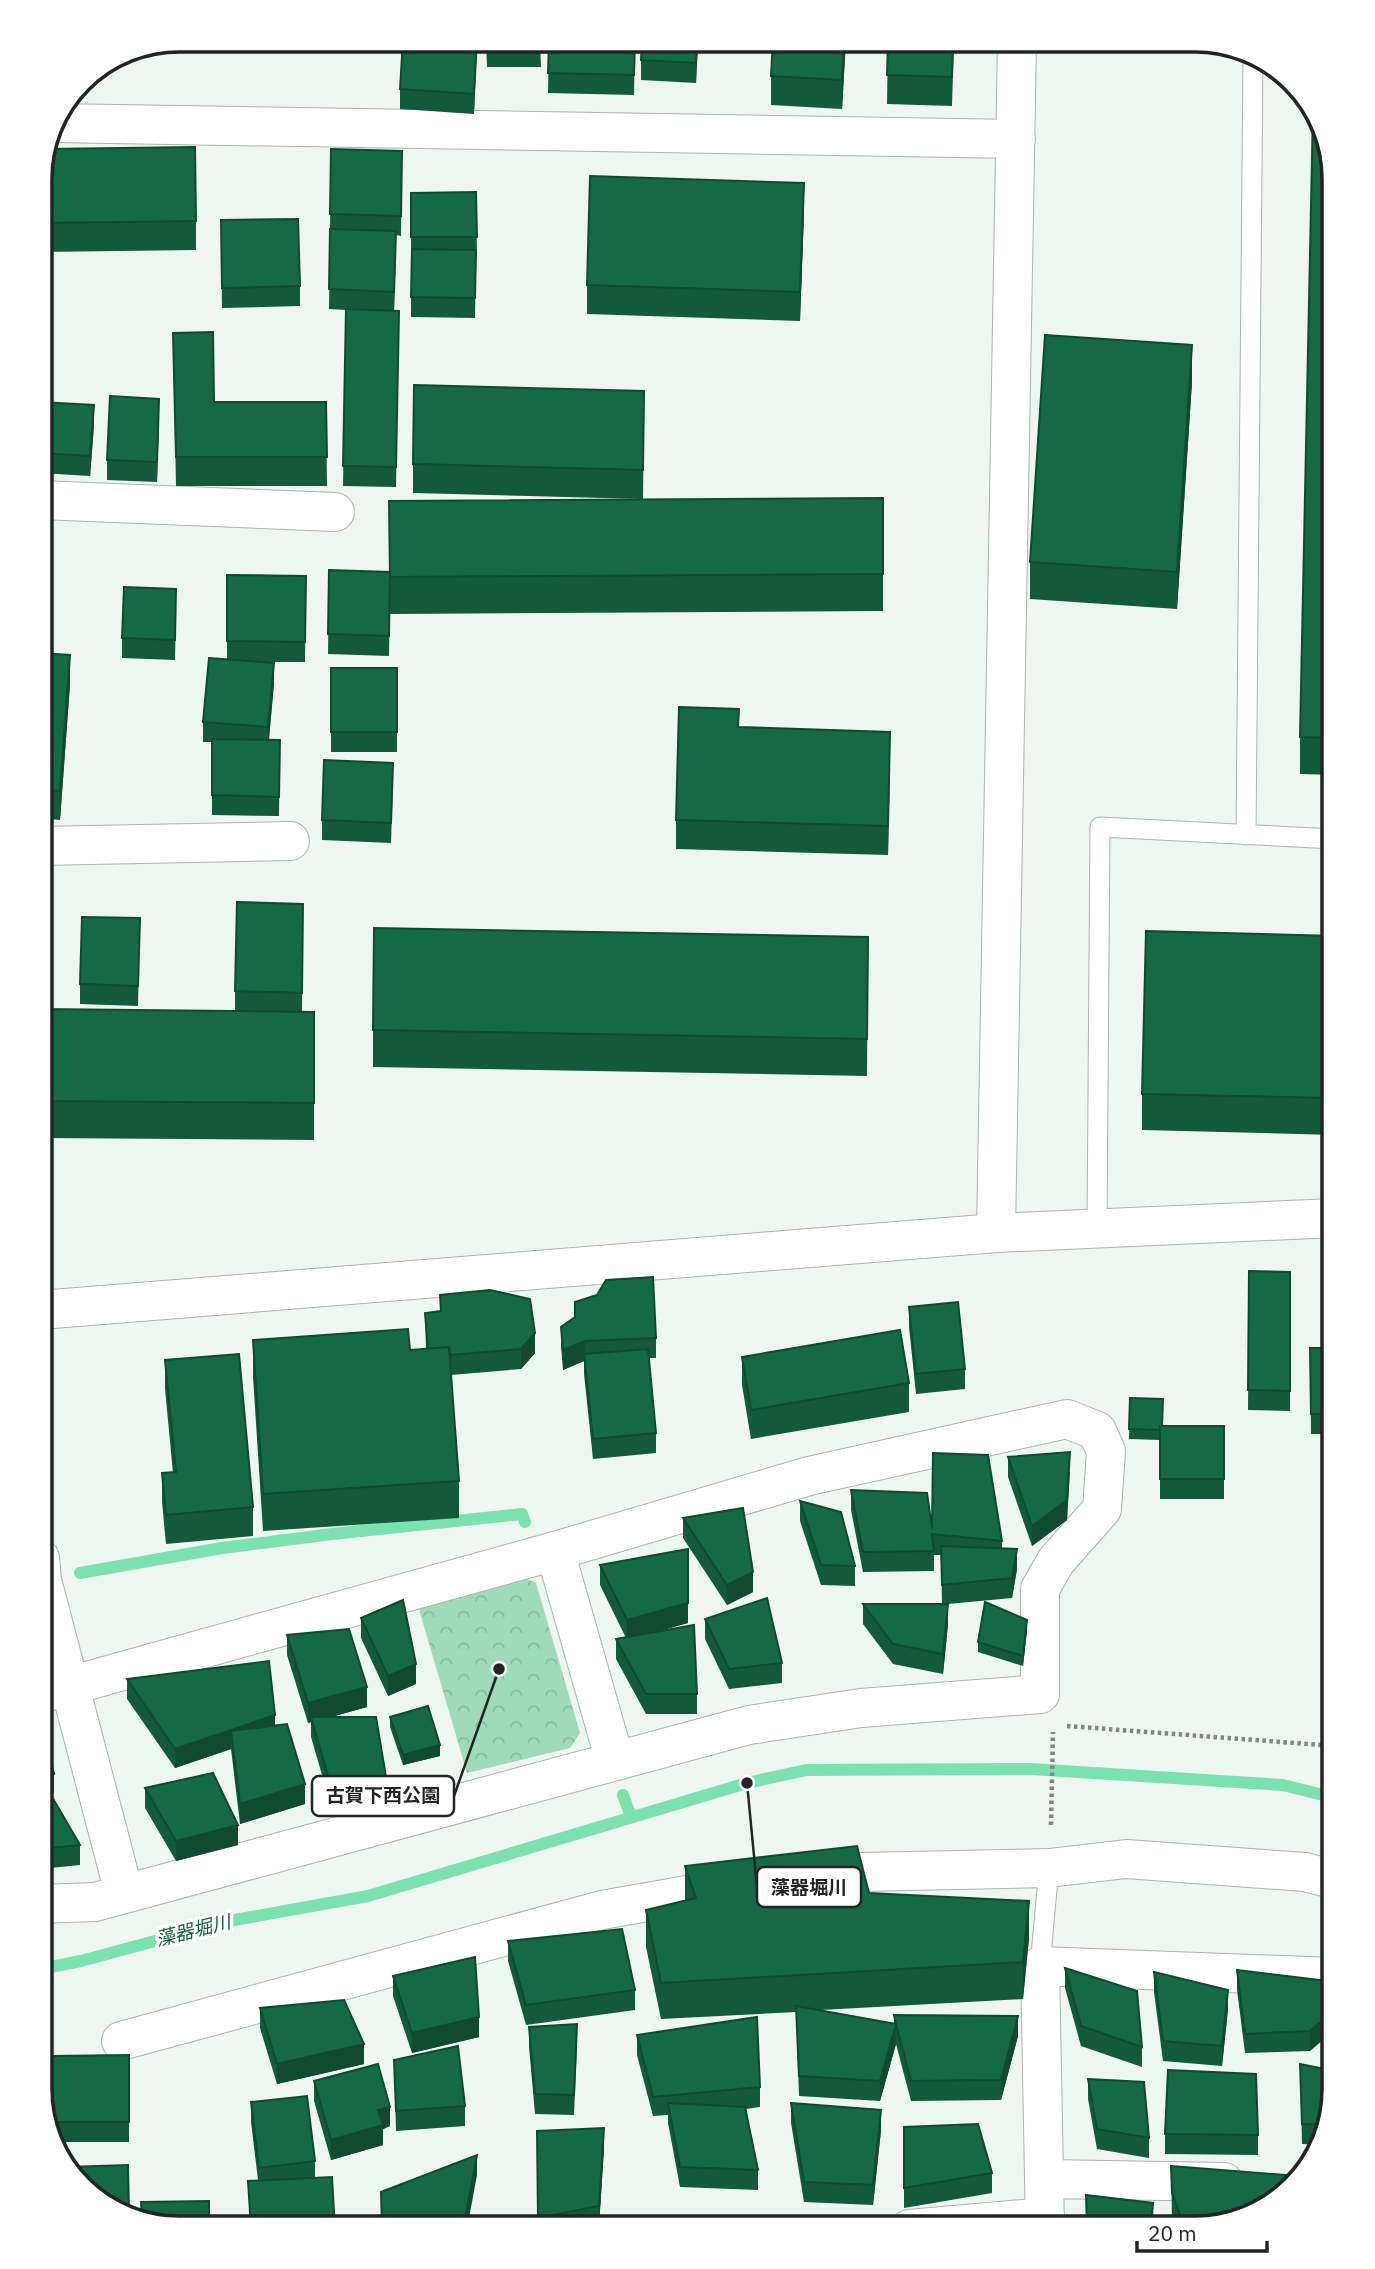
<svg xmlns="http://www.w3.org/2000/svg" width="1375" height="2269" viewBox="0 0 1375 2269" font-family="'IBM Plex Sans','Noto Sans JP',sans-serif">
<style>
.park{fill:url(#park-crowns)}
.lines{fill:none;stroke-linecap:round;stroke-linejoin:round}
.stream{stroke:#7de1af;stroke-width:12}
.service-casing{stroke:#abb3ae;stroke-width:21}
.minor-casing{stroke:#abb3ae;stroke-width:40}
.path{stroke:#818683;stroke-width:4.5;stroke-dasharray:3.5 3.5;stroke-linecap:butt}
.service{stroke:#fff;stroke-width:19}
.minor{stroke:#fff;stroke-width:38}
.wall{fill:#135a3c}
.shaded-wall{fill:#0f4a31}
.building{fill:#166946;stroke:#0f4a31;stroke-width:2}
.labels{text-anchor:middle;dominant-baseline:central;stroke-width:7;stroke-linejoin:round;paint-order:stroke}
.water-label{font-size:19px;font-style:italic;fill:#115e3f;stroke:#fff}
.rim{fill:none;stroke:#222523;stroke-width:3.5}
.leader{fill:none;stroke:#222523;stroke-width:2.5}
.callout-dot{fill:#222523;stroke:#fff;stroke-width:2.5}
.callout{fill:#fff;stroke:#222523;stroke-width:2.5}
.callout-label{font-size:19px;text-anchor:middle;font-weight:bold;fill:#222523}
</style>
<defs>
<pattern id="park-crowns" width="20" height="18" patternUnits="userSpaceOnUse" patternTransform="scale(1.75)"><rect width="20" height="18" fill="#9fdaba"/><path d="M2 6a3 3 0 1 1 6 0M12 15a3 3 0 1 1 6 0" fill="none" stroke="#89bba0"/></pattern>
</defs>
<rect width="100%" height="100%" fill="#eef6f1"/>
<path class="park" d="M521,1576L536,1583L580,1733L570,1748L467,1773L418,1606Z"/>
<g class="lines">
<g class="stream">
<path d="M80,1573L222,1548L332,1534L522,1514L525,1522"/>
<path d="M623,1795L631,1817"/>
<path d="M40,1969L81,1961L229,1921L368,1896L747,1783L806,1770L1031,1769L1283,1785L1335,1798"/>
</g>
<defs>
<g id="service">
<path d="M1246,835L1253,57"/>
<path d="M1097,1228L1100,827L1335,839"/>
<path d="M1040,1966L1049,1868"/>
</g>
<g id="minor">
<path d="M53,123L1016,139"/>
<path d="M40,500L335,512"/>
<path d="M40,846L290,841"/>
<path d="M996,1233L1017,41"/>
<path d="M40,1310L996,1233L1335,1218"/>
<path d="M555,1551L615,1761"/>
<path d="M40,1558L42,1580L124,1893"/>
<path d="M811,1873L1049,1868L1126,1859L1305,1872L1335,1880"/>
<path d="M40,1904L95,1902L749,1725L861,1708L1040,1694V1589L1056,1561L1102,1509L1106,1451L1097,1431L1067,1419L809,1476L555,1551L40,1694"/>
<path d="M121,2041L602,1910L738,1886"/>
<path d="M1044,2179L1224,2182"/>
<path d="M909,2229L1045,2217"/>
<path d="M1045,2229L1040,1966L1335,1977"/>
</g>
</defs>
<use href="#service" class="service-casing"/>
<use href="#minor" class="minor-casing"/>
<g class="path">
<path d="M1067,1726L1335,1746"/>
<path d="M1051,1825L1053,1732"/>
<path d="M40,2064L56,2060"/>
</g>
<use href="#service" class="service"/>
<use href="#minor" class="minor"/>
</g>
<g class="wall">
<path d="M477,40L474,114L400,109V89Z"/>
<path d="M486,40H540L541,67H487Z"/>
<path d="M549,40H635L634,95L548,93Z"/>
<path d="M698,40L696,83L641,80V60Z"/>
<rect x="713" y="40" width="50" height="9"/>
<path d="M846,40L842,109L771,105V76Z"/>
<path d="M888,40H954L952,106L887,104Z"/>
<path d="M331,149L402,151L401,236L396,235L394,311H399L396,487L343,486L346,310L329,309Z"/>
<path d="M41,171L196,221V250L41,252Z"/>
<path d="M1335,179V775L1300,774V737Z"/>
<path d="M476,192L477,257H476L475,318L411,317V193Z"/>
<path d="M804,212L800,321L587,314V285Z"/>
<path d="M221,240L300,286V306L222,308Z"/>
<path d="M173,333L214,402H326L327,486H176Z"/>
<path d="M1192,382L1177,609L1030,599V562Z"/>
<path d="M40,402L94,425L90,476L40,473Z"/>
<path d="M159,419L157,482L107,480V460Z"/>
<path d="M644,420L643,499L413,493V464Z"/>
<path d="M883,498V611L390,614V592L389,656L328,654L329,570L389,572Z"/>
<path d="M227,575L306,576L305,662H250L274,683L269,740H280L279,816L212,815V742H203V722L227,660Z"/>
<path d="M176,609L175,660L122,658V638Z"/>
<path d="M40,653L70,684L60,820L40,818Z"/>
<path d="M331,668L397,732V752H331Z"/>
<path d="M739,727L890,761L888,855L676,849V820Z"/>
<path d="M393,782L391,843L322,840V820Z"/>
<path d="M303,904L302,1011L314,1012V1140L40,1138V1009L235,1011V991Z"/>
<path d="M140,918L138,1006L80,1004V984Z"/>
<path d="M1335,936V1135L1142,1130V1094Z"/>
<path d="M868,937L867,1076L373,1067V1030Z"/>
<path d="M1249,1271L1290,1272V1411L1248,1410Z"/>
<path d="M440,1295L535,1353L521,1369L451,1375L459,1481V1518L263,1531L253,1377V1340L410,1350L426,1349L425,1313L440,1312Z"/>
<path d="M909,1307L965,1369V1389L916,1394L909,1327Z"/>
<path d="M561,1327L656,1338V1358H649L656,1433V1453L593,1459L584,1374V1361L563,1370L561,1347Z"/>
<path d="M1310,1348H1335V1434H1311Z"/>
<path d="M742,1357L909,1383V1412L751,1439L742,1385Z"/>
<path d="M165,1360L253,1507V1536L166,1544L162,1502V1473H173L165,1389Z"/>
<path d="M1130,1398L1162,1426H1224V1499H1160V1440L1129,1439Z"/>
<path d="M1008,1457L1070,1472L1067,1520L1032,1546L1008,1477Z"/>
<path d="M851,1490L932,1528L1002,1541V1549L1017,1569L1012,1598L948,1604V1624L943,1674L893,1664L863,1624V1604H942L941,1555H934V1571L863,1572L851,1510Z"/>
<path d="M800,1501L855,1566V1586L821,1585L800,1521Z"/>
<path d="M683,1518L753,1592L727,1605L683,1538Z"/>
<path d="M688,1549V1623L655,1632L697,1694V1714H646L616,1659V1639L626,1638L600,1585V1565Z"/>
<path d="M361,1618L416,1684L388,1696L361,1638Z"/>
<path d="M705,1619L782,1663V1683L729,1689L705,1639Z"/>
<path d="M1027,1630L1023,1666L978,1652V1642Z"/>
<path d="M287,1635L367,1707L331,1717L386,1777V1797L331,1806L311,1737V1722L308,1723L287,1655Z"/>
<path d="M127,1679L275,1726L305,1804L240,1824L231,1749L175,1768L127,1699Z"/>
<path d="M390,1717L440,1756L403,1765L390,1727Z"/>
<path d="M40,1720L54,1794L50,1795L80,1845V1865L40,1869Z"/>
<path d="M145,1788L238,1845L176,1861L145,1808Z"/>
<path d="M685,1866L869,1893L1029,1938L1023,1999L821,2010L894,2024V2015L1018,2036L1001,2100L911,2101L896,2044L880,2101L799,2096L796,2012L661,2019L646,1947V1910L685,1900Z"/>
<path d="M508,1941L635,1990V2010L526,2025L508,1961Z"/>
<path d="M1065,1968L1142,2047V2067L1081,2046L1065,1988Z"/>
<path d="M1237,1970L1335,1982L1310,2051L1245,2053L1237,1990Z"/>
<path d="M1154,1972L1228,2009L1222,2066L1163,2061L1154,1992Z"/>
<path d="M393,1976L479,2037L412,2053L393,1996Z"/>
<path d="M260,2008L364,2064L277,2084L260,2028Z"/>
<path d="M529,2027L577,2044L574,2115L535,2114L529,2047Z"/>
<path d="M637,2035L760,2087V2107L746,2109L758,2170V2190L680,2187L668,2123V2115L653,2116L637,2055Z"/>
<path d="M129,2055V2142H53L51,2136V2056Z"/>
<path d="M394,2060L465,2106V2126L396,2131Z"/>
<path d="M1300,2064L1335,2090L1320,2145L1302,2144Z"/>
<path d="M1088,2079L1149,2138V2158L1097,2149L1088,2099Z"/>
<path d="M314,2081L390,2126L383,2129V2145L331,2160L314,2101Z"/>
<path d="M251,2102L315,2161V2178L335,2229L250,2228L248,2181L258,2180L251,2122Z"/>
<path d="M791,2103L881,2130L873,2205L804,2202L791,2123Z"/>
<path d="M904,2127L992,2173V2193L904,2208Z"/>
<path d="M537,2131L604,2148L599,2226L587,2229H538Z"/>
<path d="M1165,2134L1258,2135V2155L1165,2154Z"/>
<path d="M1171,2166L1195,2229H1174L1172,2222Z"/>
</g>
<g class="shaded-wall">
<path d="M477,40L474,114V94Z"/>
<path d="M697,40H698L696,83V63Z"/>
<path d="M844,40H846L842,109V80Z"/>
<path d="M804,183V212L800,321V292Z"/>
<path d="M396,231V251L394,312V292Z"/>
<path d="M1192,345V382L1177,609V572Z"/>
<path d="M159,399V419L157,482V462Z"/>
<path d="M94,405V425L90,476V456Z"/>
<path d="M70,655V684L60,820V791Z"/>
<path d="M274,663V683L268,747V727Z"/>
<path d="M890,732V761L888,855V826Z"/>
<path d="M535,1333V1353L521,1369V1349Z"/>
<path d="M585,1341L584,1361L563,1370V1350Z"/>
<path d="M1070,1452L1067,1520L1032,1546V1526Z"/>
<path d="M1017,1549V1569L1012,1598V1578Z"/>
<path d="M753,1572V1592L727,1605V1585Z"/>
<path d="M688,1603V1623L627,1640V1620Z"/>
<path d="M948,1604V1624L943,1674V1654Z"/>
<path d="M1027,1620V1630L1023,1666V1656Z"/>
<path d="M416,1664V1684L388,1696V1676Z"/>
<path d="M367,1687V1707L313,1722L311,1717V1722L308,1723V1703Z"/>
<path d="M275,1715V1735L231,1731V1749L175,1768V1749Z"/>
<path d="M440,1745V1756L403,1765V1755Z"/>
<path d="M54,1774V1794L40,1797V1777Z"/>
<path d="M305,1784V1804L240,1824V1804Z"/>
<path d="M238,1825V1845L176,1861V1841Z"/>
<path d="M1029,1901V1938L1023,1999V1962Z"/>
<path d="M1228,1990V2009L1222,2066V2046Z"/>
<path d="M1335,2010V2030L1310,2051V2031Z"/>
<path d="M1018,2016V2036L1001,2100V2080Z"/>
<path d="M479,2017V2037L412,2053V2033Z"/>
<path d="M896,2024V2044L880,2101V2081Z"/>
<path d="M364,2044V2064L277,2084V2064Z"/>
<path d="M390,2107V2126L383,2129V2145L331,2160V2140L378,2110Z"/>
<path d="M881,2110V2130L873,2205V2185Z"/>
<path d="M604,2128V2148L599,2226V2206Z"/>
<path d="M477,2155V2175L467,2229H463Z"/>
</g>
<g class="building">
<path d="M403,40H477L474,94L400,89Z"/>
<path d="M486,40H540L541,47H487Z"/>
<path d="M549,40H635L634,75L548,73Z"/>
<path d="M642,40H697L696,63L641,60Z"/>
<path d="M773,40H844L842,80L771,76Z"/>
<path d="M888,40H953L952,77L887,75Z"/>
<path d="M1313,109L1320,118L1335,179V738L1300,737Z"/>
<path d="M195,147L196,221L41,223V171L46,149Z"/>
<path d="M331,149L402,151L401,216L330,214Z"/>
<path d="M590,176L804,183L800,292L587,285Z"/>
<path d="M476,192L477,237H411V193Z"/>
<path d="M298,219L300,286L222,288L221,220Z"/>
<path d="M330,229L396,231L394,292L329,289Z"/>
<path d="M412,249L476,250L475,298L411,297Z"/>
<path d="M346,309L399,311L396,467L343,466Z"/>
<path d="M213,332L214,402H326L327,457H176L173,333Z"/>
<path d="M1045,335L1192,345L1177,572L1030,562Z"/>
<path d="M414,385L644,391L643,470L413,464Z"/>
<path d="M110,396L159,399L157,462L107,460Z"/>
<path d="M40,402L94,405L90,456L40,453Z"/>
<path d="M883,498V574L390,577L389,501Z"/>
<path d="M329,570L390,572L389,636L328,634Z"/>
<path d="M227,575L306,576L305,642L227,641Z"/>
<path d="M124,587L176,589L175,640L122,638Z"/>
<path d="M40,653L70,655L60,791L40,789Z"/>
<path d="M209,658L274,663L268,727L203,722Z"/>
<rect x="331" y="668" width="66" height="64"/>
<path d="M679,707L739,709L738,727L890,732L888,826L676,820Z"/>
<path d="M212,739L280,740L279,797L212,795Z"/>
<path d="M324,760L393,763L391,823L322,820Z"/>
<path d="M237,902L303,904L302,993L235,991Z"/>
<path d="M82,917L140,918L138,986L80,984Z"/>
<path d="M374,928L868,937L867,1039L373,1030Z"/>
<path d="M1146,931L1335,936V1098L1142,1094Z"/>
<path d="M40,1009L314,1012V1103L40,1101Z"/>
<path d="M1249,1271L1290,1272V1391L1248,1390Z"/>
<path d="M653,1277L656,1338L585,1341L563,1350L561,1327L575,1317V1302L597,1295L606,1280Z"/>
<path d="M490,1290L530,1299L535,1333L521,1349L450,1355L449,1347L428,1349L425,1313L441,1311L440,1295Z"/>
<path d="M958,1302L965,1369L916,1374L909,1307Z"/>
<path d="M408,1329L410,1350L449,1347L459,1481L263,1494L253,1340Z"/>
<path d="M900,1330L909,1383L751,1410L742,1357Z"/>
<path d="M1310,1348H1335V1414H1311Z"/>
<path d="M648,1349L656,1433L593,1439L584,1354Z"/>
<path d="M239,1354L253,1507L166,1515L162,1473L176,1472L165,1360Z"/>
<path d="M1130,1398L1163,1399L1162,1426H1160V1430L1129,1429Z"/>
<rect x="1160" y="1426" width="64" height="53"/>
<path d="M1070,1452L1067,1500L1032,1526L1008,1457Z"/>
<path d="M933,1453L988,1455L1002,1541L932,1534L934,1551L863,1552L851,1490L927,1493L932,1528Z"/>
<path d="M800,1501L841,1512L855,1566L821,1565Z"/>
<path d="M743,1508L753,1572L727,1585L683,1518Z"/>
<path d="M941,1546L1017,1549L1012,1578L942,1585Z"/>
<path d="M688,1549V1603L627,1620L600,1565Z"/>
<path d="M767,1598L782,1663L729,1669L705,1619Z"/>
<path d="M403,1600L416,1664L388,1676L361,1618Z"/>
<path d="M985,1602L1027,1620L1023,1656L978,1642Z"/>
<path d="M863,1604H948L943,1654L893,1644Z"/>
<path d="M694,1625L697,1694H646L616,1639Z"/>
<path d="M349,1629L367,1687L308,1703L287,1635Z"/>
<path d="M269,1661L275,1715L175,1749L127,1679Z"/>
<path d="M428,1706L440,1745L403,1755L390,1717Z"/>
<path d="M311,1717H376L386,1777L331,1786Z"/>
<path d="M40,1720H41L54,1774L40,1777Z"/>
<path d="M287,1724L305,1784L240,1804L231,1731Z"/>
<path d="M213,1773L238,1825L176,1841L145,1788Z"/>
<path d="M40,1790H48L80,1845L40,1849Z"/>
<path d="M857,1846L869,1893L1029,1901L1023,1962L661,1983L646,1910L696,1898L685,1866Z"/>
<path d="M622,1929L635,1990L526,2005L508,1941Z"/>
<path d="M475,1957L479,2017L412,2033L393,1976Z"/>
<path d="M1065,1968L1137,1991L1142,2047L1081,2026Z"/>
<path d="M1237,1970L1335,1982V2010L1310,2031L1245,2034Z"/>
<path d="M1154,1972L1228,1990L1222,2046L1163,2041Z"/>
<path d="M344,2000L364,2044L277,2064L260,2008Z"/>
<path d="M796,2006L896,2024L894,2015L1018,2016L1001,2080L911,2081L896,2024L880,2081L799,2076Z"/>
<path d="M757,2017L760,2087L653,2097L637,2035Z"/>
<path d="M577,2024L574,2095L535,2094L529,2027Z"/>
<path d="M458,2046L465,2106L396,2111L394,2060Z"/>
<path d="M129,2055V2122H51V2056Z"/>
<path d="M378,2064L390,2107L378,2110L383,2125L331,2140L314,2081Z"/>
<path d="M1300,2064L1335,2071V2090L1325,2125L1302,2124Z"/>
<path d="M1168,2070L1256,2074L1258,2135L1165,2134Z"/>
<path d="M1088,2079L1144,2082L1149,2138L1097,2129Z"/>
<path d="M307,2096L315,2161L259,2168L251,2102Z"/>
<path d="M668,2103L745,2107L758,2170L680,2167Z"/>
<path d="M791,2103L881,2110L873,2185L804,2182Z"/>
<path d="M978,2124L992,2173L904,2188V2127Z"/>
<path d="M604,2128L599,2206L538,2218L537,2131Z"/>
<path d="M477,2155L463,2229H382L381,2192Z"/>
<path d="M128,2165L129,2214L102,2206L68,2167Z"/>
<path d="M1171,2166L1299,2176L1257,2214L1195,2229H1185L1172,2193Z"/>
<path d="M332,2177L335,2229L251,2228L248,2181Z"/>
<path d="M1086,2195L1153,2203L1151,2229H1087Z"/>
<path d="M209,2201V2228H171L142,2219L141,2202Z"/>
</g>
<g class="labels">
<g class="water-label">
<text transform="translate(193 1930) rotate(-14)">藻器堀川</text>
</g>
</g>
<path d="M0 0H1375V2269H0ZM179 52H1195A127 127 0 0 1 1322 179V2089A127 127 0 0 1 1195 2216H179A127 127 0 0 1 52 2089V179A127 127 0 0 1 179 52Z" fill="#fff" fill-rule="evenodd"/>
<path class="rim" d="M179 52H1195A127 127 0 0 1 1322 179V2089A127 127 0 0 1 1195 2216H179A127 127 0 0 1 52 2089V179A127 127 0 0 1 179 52Z"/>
<path class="leader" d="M499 1669L454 1796M747 1783L757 1887"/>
<g class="callout-dot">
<circle cx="499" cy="1669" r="7"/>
<circle cx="747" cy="1783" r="7"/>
</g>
<g class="callout">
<rect x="312" y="1776" width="142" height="40" rx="7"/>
<rect x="757" y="1867" width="104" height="40" rx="7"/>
</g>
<g class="callout-label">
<text x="383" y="1802">古賀下西公園</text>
<text x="809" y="1894">藻器堀川</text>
</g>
<path d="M1137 2241v10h130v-10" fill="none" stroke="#222523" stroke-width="3.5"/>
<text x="1148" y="2241" font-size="21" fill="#222523" stroke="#ffffff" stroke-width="5" paint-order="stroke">20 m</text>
</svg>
